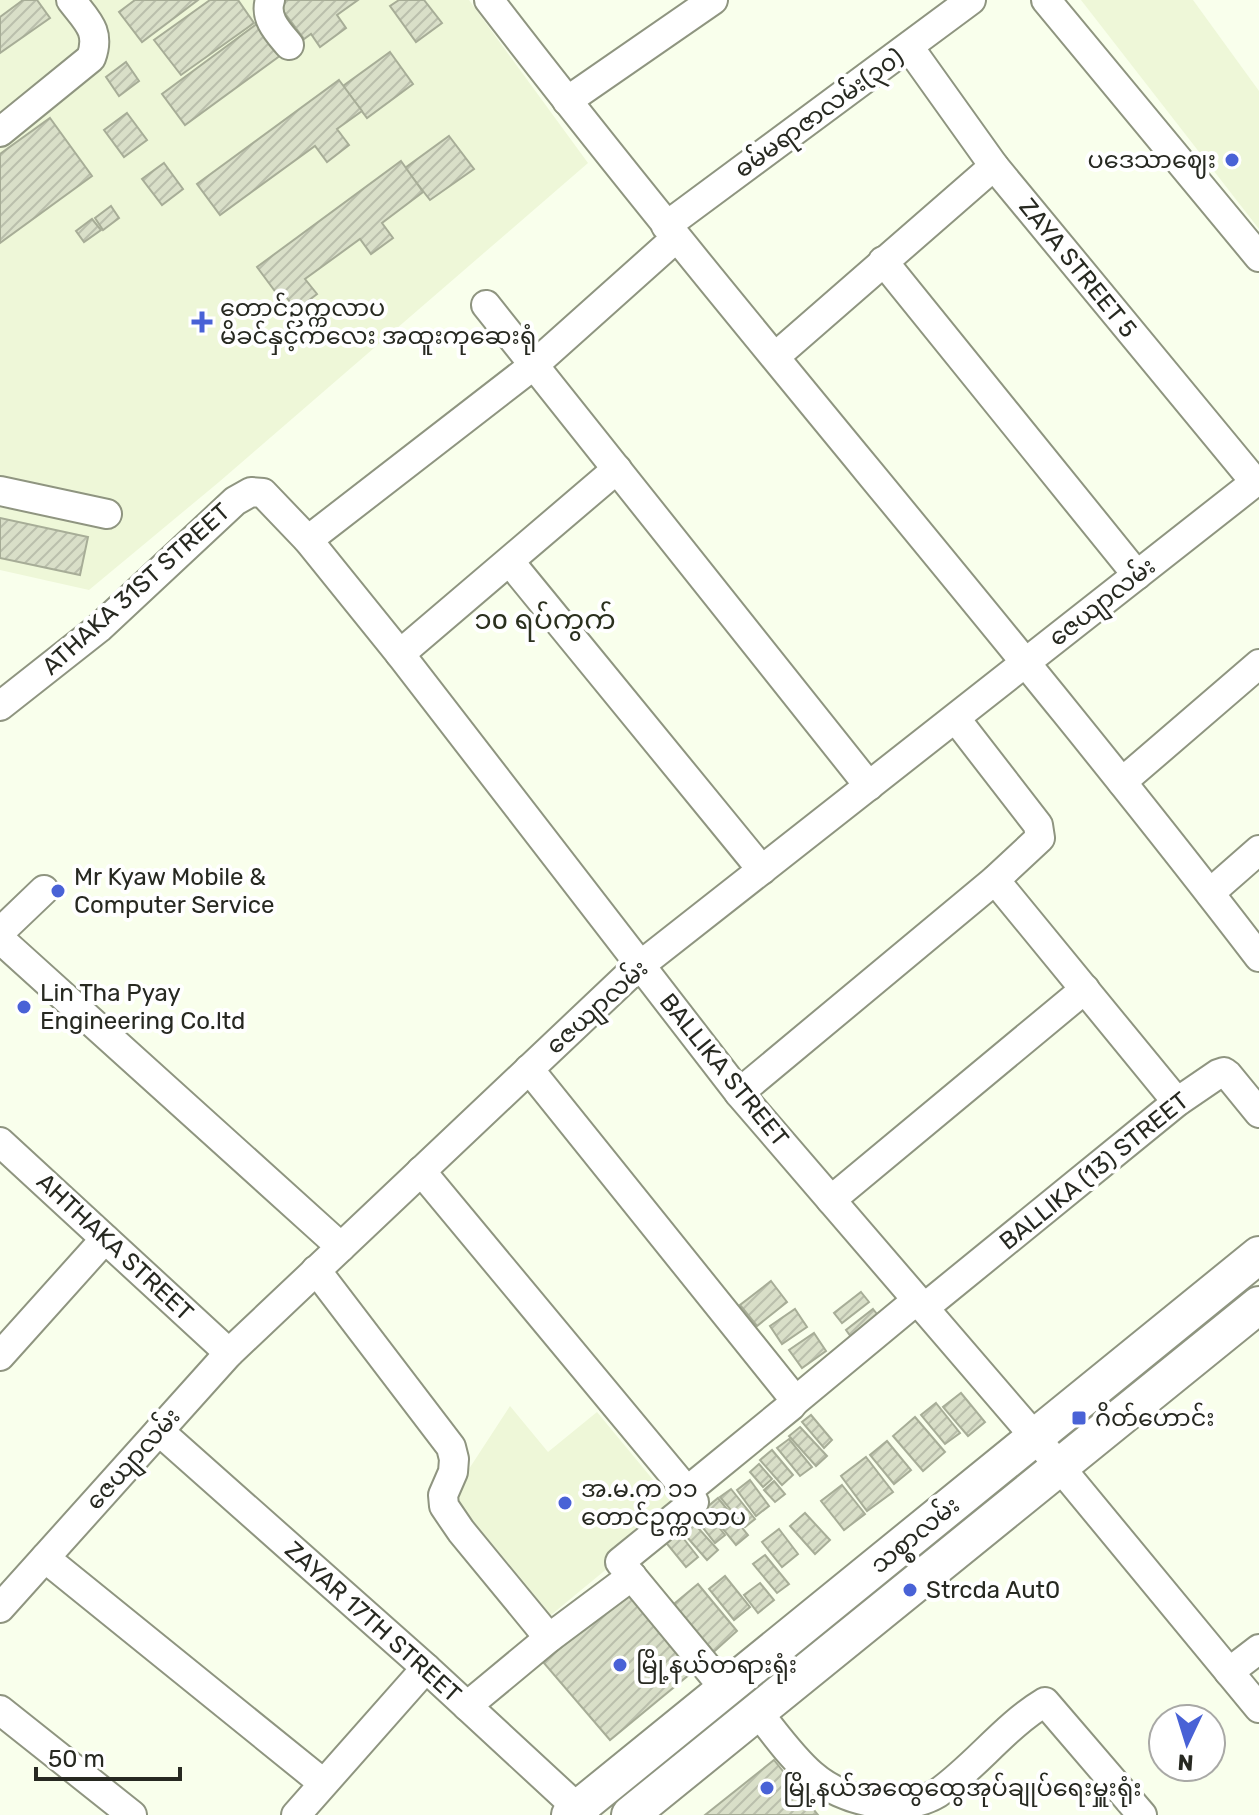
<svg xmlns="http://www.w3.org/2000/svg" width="1259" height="1815" viewBox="0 0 1259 1815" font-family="Rubik,'Noto Sans Myanmar',sans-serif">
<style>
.built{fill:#eef7d8}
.building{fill:url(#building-hatch);stroke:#a7ad97;stroke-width:2}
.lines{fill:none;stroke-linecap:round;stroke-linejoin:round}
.minor-casing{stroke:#8f9580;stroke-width:32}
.major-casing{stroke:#8f9580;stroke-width:40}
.minor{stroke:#fff;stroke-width:28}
.major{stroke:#fff;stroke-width:36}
.poi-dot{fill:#4962d6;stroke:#fff;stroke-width:3}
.labels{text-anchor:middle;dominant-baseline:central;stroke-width:8;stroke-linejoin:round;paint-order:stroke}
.street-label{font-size:24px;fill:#272921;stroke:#fff}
.poi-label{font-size:24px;fill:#272921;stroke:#fff;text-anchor:start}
.quarter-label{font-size:28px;fill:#2b301e;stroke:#fff}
</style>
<defs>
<pattern id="building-hatch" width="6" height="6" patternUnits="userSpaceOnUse" patternTransform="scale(2)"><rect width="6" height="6" fill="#d9dfc8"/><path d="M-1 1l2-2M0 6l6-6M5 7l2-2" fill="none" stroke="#babfac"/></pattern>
</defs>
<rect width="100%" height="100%" fill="#f9ffec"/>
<g class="built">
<path d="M0,0H469L588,163L219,482L89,590L0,570Z"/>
<path d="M1081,0H1193L1259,91V229Z"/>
<path d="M510,1406L548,1452L597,1412L678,1510L551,1615L452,1495Z"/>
</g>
<g class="building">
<path d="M23,0H37L50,18L0,53V17Z"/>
<path d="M135,0H198L142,42L119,12Z"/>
<path d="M210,0H238L254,23L181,75L154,40Z"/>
<path d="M283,0H358L337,15L346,28L320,47L311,34L304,39L278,4Z"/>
<path d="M399,0H424L442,23L416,42L390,6Z"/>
<path d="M258,23L281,55L185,125L162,94Z"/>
<path d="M390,52L413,84L367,118L343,86Z"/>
<path d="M126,62L139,81L119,96L106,77Z"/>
<path d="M339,80L362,111L337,129L349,145L327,162L315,146L220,215L197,184Z"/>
<path d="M127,113L147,140L124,157L104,130Z"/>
<path d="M50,118L92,176L0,243V154Z"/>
<path d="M449,136L474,169L430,200L405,168Z"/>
<path d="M401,161L423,192L382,223L393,238L371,254L360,239L305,279L317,294L296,310L284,294L280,298L257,267Z"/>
<path d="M164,163L183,189L162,205L142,179Z"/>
<path d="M111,206L119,218L103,230L95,218Z"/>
<path d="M92,219L101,230L84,242L76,231Z"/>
<path d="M0,518L88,537L80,575L0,558Z"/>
<path d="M771,1281L787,1302L757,1326L740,1305Z"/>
<path d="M861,1292L869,1302L842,1323L834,1313Z"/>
<path d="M795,1309L807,1327L782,1344L770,1326Z"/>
<path d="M873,1309L881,1319L854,1341L846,1330Z"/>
<path d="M814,1333L826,1351L802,1368L789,1350Z"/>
<path d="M961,1393L985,1422L968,1436L943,1407Z"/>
<path d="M936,1403L960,1433L945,1444L921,1415Z"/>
<path d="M811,1415L832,1440L824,1448L802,1422Z"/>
<path d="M915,1417L945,1452L923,1471L893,1436Z"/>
<path d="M800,1427L827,1456L816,1466L789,1436Z"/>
<path d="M789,1439L812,1467L800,1476L777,1448Z"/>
<path d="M887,1441L911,1470L894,1484L870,1455Z"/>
<path d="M772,1450L793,1475L782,1485L760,1460Z"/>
<path d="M866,1457L893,1492L867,1511L841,1476Z"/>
<path d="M759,1464L772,1479L763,1487L750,1472Z"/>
<path d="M750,1480L769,1506L756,1516L737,1490Z"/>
<path d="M774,1481L785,1494L775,1502L764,1490Z"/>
<path d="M842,1485L865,1514L844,1530L821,1501Z"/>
<path d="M731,1489L755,1519L745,1527L720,1497Z"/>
<path d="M718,1498L748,1535L736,1545L706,1508Z"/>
<path d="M703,1507L725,1535L715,1543L693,1515Z"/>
<path d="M805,1513L830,1540L815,1554L790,1526Z"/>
<path d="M691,1520L718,1550L707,1560L680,1529Z"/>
<path d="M676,1529L698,1557L686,1567L663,1539Z"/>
<path d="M779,1529L798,1554L782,1567L762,1542Z"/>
<path d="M765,1555L789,1584L777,1593L753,1564Z"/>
<path d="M725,1576L750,1607L734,1620L709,1589Z"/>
<path d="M760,1583L774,1600L758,1613L744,1595Z"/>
<path d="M698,1584L737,1631L708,1657L668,1609Z"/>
<path d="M633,1590L696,1669L610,1740L543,1662Z"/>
<path d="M774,1760L818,1815H705Z"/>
</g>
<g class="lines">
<defs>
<g id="minor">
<path d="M270,0C264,18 278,32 289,45"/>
<path d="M489,0C739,325 1010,632 1259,957"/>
<path d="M1046,0L1259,257"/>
<path d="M909,47L994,166L1255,482"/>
<path d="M567,101L713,0"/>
<path d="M0,132L91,58C101,31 87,21 71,0"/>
<path d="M666,226L971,0"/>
<path d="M883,261L1137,575"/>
<path d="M486,305L869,786"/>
<path d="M776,356L994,166"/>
<path d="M0,491L107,514"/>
<path d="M308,540L534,365L676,238"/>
<path d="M510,562L762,870"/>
<path d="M400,654L617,469"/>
<path d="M0,706L99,628L235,501L251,492L263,493L308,540L400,654L739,1093L1035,1437L1259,1708"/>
<path d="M1122,782L1259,664"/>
<path d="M995,880L1177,1102"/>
<path d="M1210,893L1259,850"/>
<path d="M0,932L44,890"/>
<path d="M0,939L341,1247"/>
<path d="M739,1093L995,880L1040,838L1038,825L956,719"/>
<path d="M0,1142L229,1353"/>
<path d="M421,1171L687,1491L791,1406L794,1402L791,1395L529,1069"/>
<path d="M831,1200L1085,989"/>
<path d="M316,1270L451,1447L454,1459L453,1472L443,1495L444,1506L461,1531L549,1638"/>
<path d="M924,1308L1177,1102L1218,1074L1224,1072L1228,1075L1259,1113"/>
<path d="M0,1356L105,1239"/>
<path d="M794,1402L917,1300"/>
<path d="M159,1431L426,1668L585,1815"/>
<path d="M687,1491L694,1502L620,1562L725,1689"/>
<path d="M45,1558L323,1783"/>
<path d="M0,1608L229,1353L633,971L1259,479"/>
<path d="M1229,1672L1259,1649"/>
<path d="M467,1706L549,1638L632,1576"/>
<path d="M0,1710L132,1815"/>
<path d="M756,1710C774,1732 791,1757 812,1775C843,1802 902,1815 938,1793C976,1766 1005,1726 1045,1702L1142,1815"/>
<path d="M296,1815L426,1668"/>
</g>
<g id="major">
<path d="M570,1815L1259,1255"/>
<path d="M630,1815L1259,1305"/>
</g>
</defs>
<use href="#minor" class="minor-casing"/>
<use href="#major" class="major-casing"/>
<use href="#minor" class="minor"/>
<use href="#major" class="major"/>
</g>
<g class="poi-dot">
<circle cx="1232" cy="160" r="8"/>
<path d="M198 310h8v8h8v8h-8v8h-8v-8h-8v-8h8z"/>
<circle cx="58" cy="891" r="8"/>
<circle cx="24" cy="1007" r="8"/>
<rect x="1071" y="1410" width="16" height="16" rx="4"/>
<circle cx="565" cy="1503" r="8"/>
<circle cx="910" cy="1590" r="8"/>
<circle cx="620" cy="1665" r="8"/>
<circle cx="767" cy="1788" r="8"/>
</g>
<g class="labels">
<g class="street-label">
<text transform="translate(819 113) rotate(-36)">ဓမ်မရာဇာလမ်း(၃၀)</text>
<text transform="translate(1078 268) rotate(51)">ZAYA STREET 5</text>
<text transform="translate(136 589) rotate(-42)">ATHAKA 31ST STREET</text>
<text transform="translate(1102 602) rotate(-38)">ဇေယျာလမ်း</text>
<text transform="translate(597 1007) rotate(-42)">ဇေယျာလမ်း</text>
<text transform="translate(724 1070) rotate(51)">BALLIKA STREET</text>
<text transform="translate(1094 1171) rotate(-39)">BALLIKA (13) STREET</text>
<text transform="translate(115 1247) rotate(43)">AHTHAKA STREET</text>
<text transform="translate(133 1459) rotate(-48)">ဇေယျာလမ်း</text>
<text transform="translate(915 1535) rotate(-39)">သစ္စာလမ်း</text>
<text transform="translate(373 1622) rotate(42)">ZAYAR 17TH STREET</text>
</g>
<g class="poi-label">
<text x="1216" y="160" text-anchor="end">ပဒေသာဈေး</text>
<text x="220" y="308">တောင်ဥက္ကလာပ<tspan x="220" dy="28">မိခင်နှင့်ကလေး အထူးကုဆေးရုံ</tspan></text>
<text x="74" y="877">Mr Kyaw Mobile &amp;<tspan x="74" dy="28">Computer Service</tspan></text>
<text x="40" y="993">Lin Tha Pyay<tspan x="40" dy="28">Engineering Co.ltd</tspan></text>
<text x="1095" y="1418">ဂိတ်ဟောင်း</text>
<text x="581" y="1489">အ.မ.က ၁၁<tspan x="581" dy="28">တောင်ဥက္ကလာပ</tspan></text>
<text x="926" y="1590">Strcda Aut0</text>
<text x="636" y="1665">မြို့နယ်တရားရုံး</text>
<text x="783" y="1788">မြို့နယ်အထွေထွေအုပ်ချုပ်ရေးမှူးရုံး</text>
</g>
<g class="quarter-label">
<text x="545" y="619">၁o ရပ်ကွက်</text>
</g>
</g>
<g transform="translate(1187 1743) rotate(184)"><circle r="38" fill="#ffffff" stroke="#a9a9a6" stroke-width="2"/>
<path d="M0-6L14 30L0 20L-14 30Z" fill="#4962d6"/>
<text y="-12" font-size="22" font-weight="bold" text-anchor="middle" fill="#272921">N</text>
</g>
<path d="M36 1767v12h144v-12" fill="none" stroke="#272921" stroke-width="4"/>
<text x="48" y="1767" font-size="24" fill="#272921" stroke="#ffffff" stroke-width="6" paint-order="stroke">50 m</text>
</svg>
